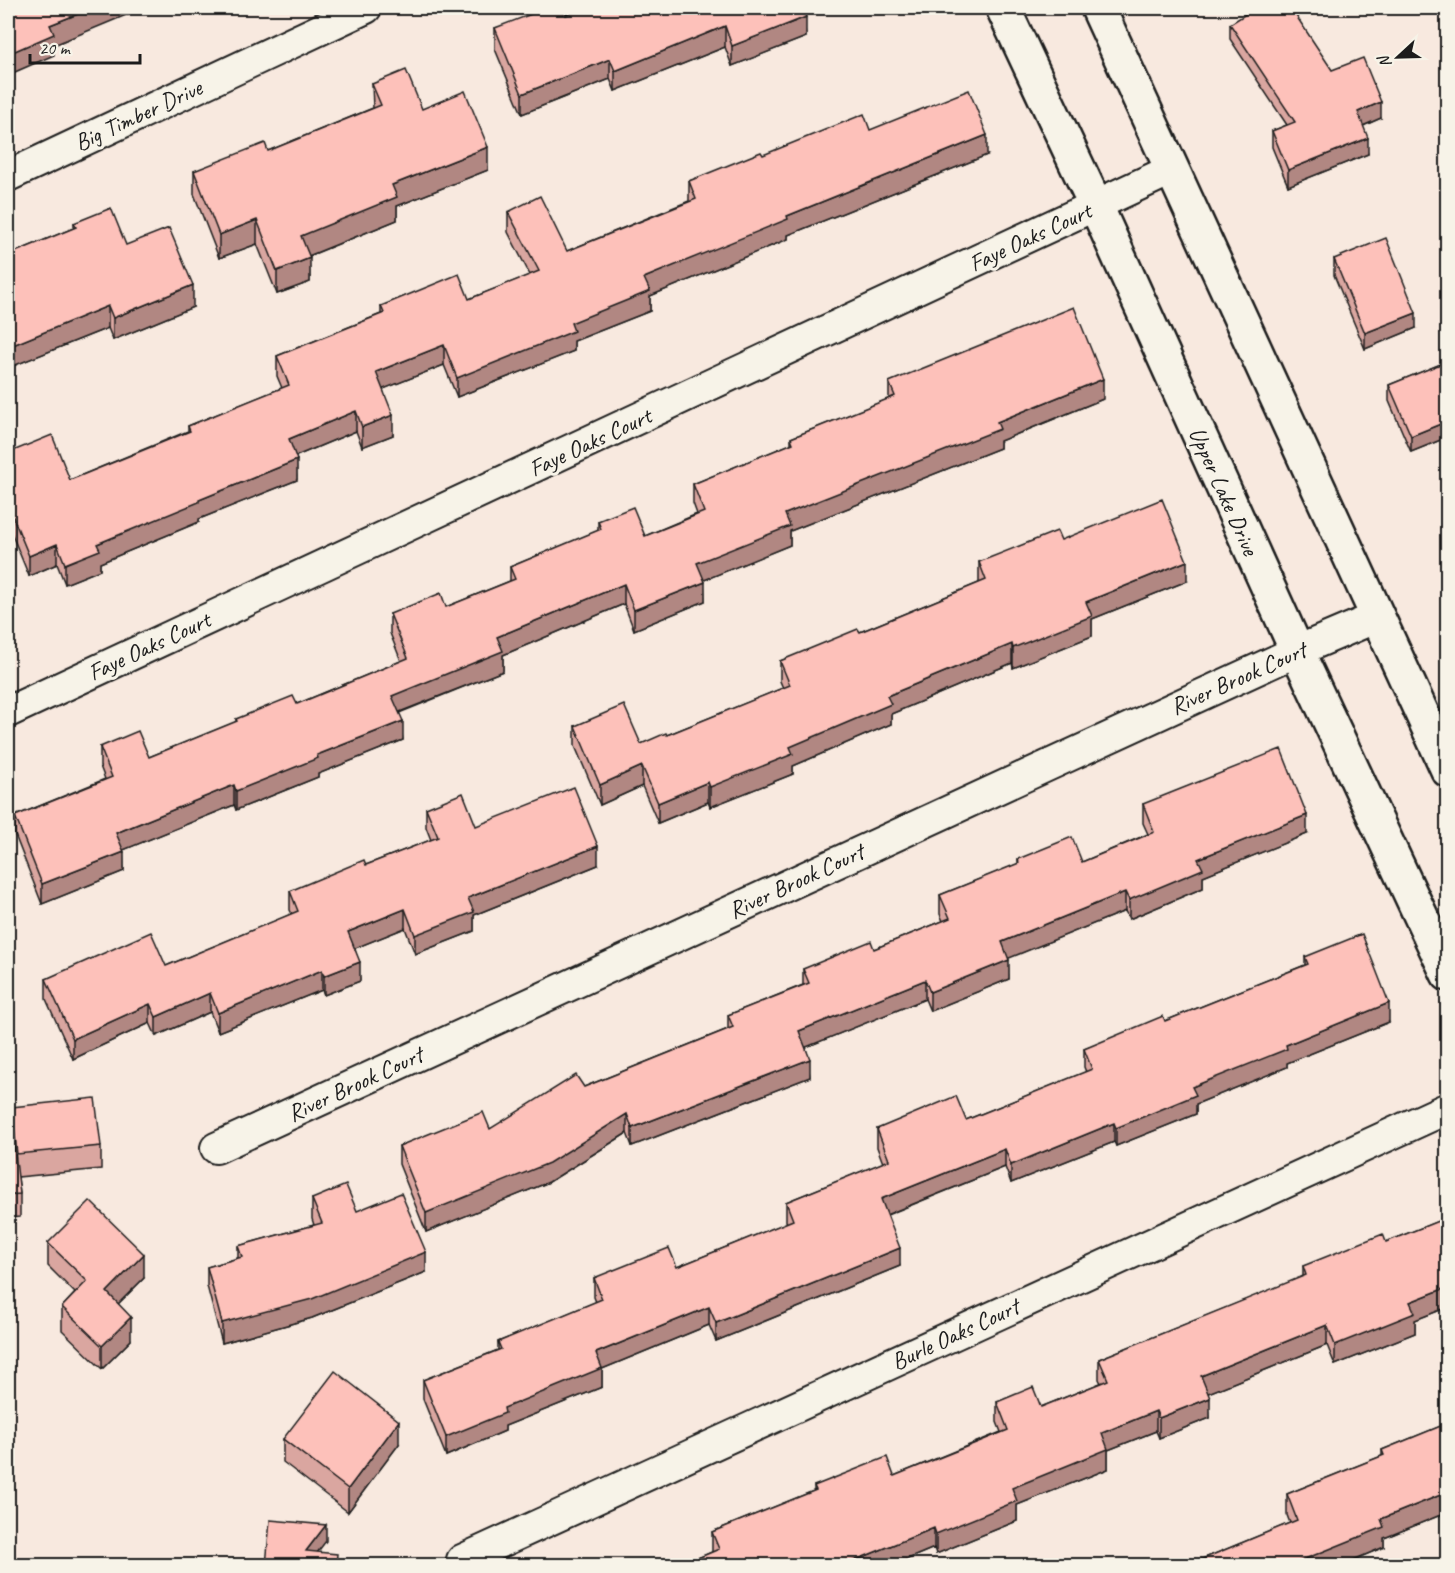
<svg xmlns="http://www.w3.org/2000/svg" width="1455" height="1573" viewBox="0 0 1455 1573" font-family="Caveat,sans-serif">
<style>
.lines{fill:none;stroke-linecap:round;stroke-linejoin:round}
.minor-casing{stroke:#1c1c1c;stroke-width:34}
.tertiary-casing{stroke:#1c1c1c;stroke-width:38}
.minor{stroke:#f7f3e8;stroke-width:30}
.tertiary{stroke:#f7f3e8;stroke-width:33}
.wall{fill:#daa6a0;stroke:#1c1c1c;stroke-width:1.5}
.shaded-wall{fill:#b18782;stroke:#1c1c1c;stroke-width:1.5}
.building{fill:#fdc1ba;stroke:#1c1c1c;stroke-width:1.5}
.labels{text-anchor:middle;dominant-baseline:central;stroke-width:6;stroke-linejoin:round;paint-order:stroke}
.street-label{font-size:24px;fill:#1c1c1c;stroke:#f7f3e8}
</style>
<rect width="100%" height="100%" fill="#f8e9df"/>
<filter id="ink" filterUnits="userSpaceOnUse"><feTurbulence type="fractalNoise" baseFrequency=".0167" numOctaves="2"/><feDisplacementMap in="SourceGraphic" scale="12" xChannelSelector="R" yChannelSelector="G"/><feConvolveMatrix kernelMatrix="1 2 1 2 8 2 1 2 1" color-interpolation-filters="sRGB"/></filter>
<g filter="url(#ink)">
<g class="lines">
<defs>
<g id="minor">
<path d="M8,176L366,8"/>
<path d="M8,712L1171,170"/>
<path d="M216,1148L1297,651L1377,617"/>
<path d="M462,1560L1448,1108"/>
</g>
<g id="tertiary">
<path d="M1003,8L1096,206L1297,651L1448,974"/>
<path d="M1098,8L1448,770"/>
</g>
</defs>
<use href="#minor" class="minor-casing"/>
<use href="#tertiary" class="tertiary-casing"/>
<use href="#minor" class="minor"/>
<use href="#tertiary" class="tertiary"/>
</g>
<g class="wall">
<path d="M585,8H809L803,10L806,37L732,66L725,47L615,91L610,79L522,114L495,49V28L566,15Z"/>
<path d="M1230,24L1332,70L1381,118L1363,126L1368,154L1288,186L1272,147V131L1287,125L1230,39Z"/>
<path d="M372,84L422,109L488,170L397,206V220L309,256L310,282L277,294L257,244L219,258L194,194V171L268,151L373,108Z"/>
<path d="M870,130L987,155L788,235V239L650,296V311L574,341V351L457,397L444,365L383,389L393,435L362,447L356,431L296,456L297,480L199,519V522L100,563V570L65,584L57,564L29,576L8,525V453L70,480L188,431V426L282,388L277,376V356L381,314V306L469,299L530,275L508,232V212L567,251L689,201V181L763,155Z"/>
<path d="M74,223L126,245L193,307L113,340L108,328L8,368V255L74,228Z"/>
<path d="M1334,259L1416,328L1365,349L1334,275Z"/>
<path d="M1448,361V437L1411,452L1389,401V385Z"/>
<path d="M889,382L1103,399L1000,441V448L790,531V545L704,580L705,601L634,630L624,604L503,655V671L399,713L403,740L318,774V777L236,810L234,805L123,850L124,871L42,904L15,835V816L105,779L100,766V747L149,757L236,722V719L297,704L401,661L390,633V614L446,607L510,581V567L598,531V521L645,536L697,514L693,503V484L791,444V438L889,399Z"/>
<path d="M1061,540L1187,581L1092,619V636L1013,668L1012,663L891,714V724L793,766V774L710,807L708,802L658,823L642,786L600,805L575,746V726L641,744L667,735L783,688L780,681V661L860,632L979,583V562Z"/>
<path d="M1143,804L1307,834L1203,876V888L1129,919L1125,911L1008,958L1009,979L930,1011L925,999L806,1047L810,1077L632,1146L627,1133L549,1182L426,1232L399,1164V1146L490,1129L584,1087L728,1029V1015L803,985V969L874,949L943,921L940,914V895L1018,864V859L1082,862L1148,834L1143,823Z"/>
<path d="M426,808L476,826L598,865L474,915V931L415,954L405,928L355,948L360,981L324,995L322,990L218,1032L210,1012L156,1036L150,1023L73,1059L46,999V979L166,966L292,914L290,910V891L366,865L431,840L426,827Z"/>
<path d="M1305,957L1389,1022L1287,1063V1067L1196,1104V1114L1116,1146L1114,1142L1011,1183L1005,1167L887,1215L900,1266L716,1341L709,1325L602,1369V1387L505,1426V1431L446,1456L423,1399V1380L498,1350V1342L596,1302L594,1297V1278L677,1267L787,1223L786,1221V1202L883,1163L877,1147V1129L966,1120L1086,1072L1084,1067V1049L1165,1021L1305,965Z"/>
<path d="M12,1107L101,1146V1169L18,1177L20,1194V1217L8,1218V1137L12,1136Z"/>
<path d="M312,1199L357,1211L426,1272L312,1318L222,1343L207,1286V1267L238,1258V1246L314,1225L312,1219Z"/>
<path d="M1448,1217V1307L1415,1320V1333L1335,1365L1327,1345L1208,1393L1210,1418L1159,1438L1156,1431L1108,1450V1469L1017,1505V1521L936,1554L934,1548L891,1566H679L712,1552V1532L814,1491V1486L894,1476L1001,1432L997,1422V1402L1041,1407L1101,1383L1099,1379V1359L1303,1277V1266L1386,1242Z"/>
<path d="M48,1243L144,1278L118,1304L131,1340L102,1369L62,1330V1307L75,1293L48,1266Z"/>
<path d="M1448,1423V1512L1384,1538V1547L1339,1566H1200V1560L1290,1523L1287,1515V1494L1382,1456V1450Z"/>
<path d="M283,1439L399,1444L348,1512L283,1462Z"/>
</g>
<g class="shaded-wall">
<path d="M93,8H143L54,45V55L8,75V54L50,25Z"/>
<path d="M806,17V37L732,66V46Z"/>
<path d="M725,26V47L615,91V71Z"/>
<path d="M610,59V79L522,114V94Z"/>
<path d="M1381,102V118L1358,128V112Z"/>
<path d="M987,135V155L788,235V239L650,296V311L574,341V351L457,397V378L571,323L644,278L787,216Z"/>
<path d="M1368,138V154L1288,186V170Z"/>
<path d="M488,147V170L397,206V220L301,259V236L392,185Z"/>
<path d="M257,220V244L219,258V235Z"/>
<path d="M310,258V282L277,294V271Z"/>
<path d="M193,285V307L113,340V318Z"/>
<path d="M108,306V328L8,368V347Z"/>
<path d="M1416,313V328L1365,349V333Z"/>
<path d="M444,345V365L376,392V372Z"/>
<path d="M1103,379V399L1000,441V448L790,531V545L697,583V563L785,514L997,422Z"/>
<path d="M356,411V431L289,459V439Z"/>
<path d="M393,415V435L362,447V427Z"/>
<path d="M1448,421V437L1411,452V436Z"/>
<path d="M297,460V480L199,519V522L100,563V570L65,584V564L97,544L199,500Z"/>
<path d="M57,544V564L29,576V556Z"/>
<path d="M1187,561V581L1092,619V636L1013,668V648L1086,602Z"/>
<path d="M705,582V601L634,630V610Z"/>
<path d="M624,584V604L503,655V671L392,715V696L497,637Z"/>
<path d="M1012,644V663L891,714V724L793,766V774L710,807V787L887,696Z"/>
<path d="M403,721V740L318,774V777L236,810V791L317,755Z"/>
<path d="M642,766V786L600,805V785Z"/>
<path d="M708,782V802L658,823V803Z"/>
<path d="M234,785V805L116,853V833Z"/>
<path d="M1307,815V834L1203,876V888L1129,919V900L1198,859Z"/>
<path d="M598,846V865L474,915V931L415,954V935L468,898Z"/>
<path d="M124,852V871L42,904V884Z"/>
<path d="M1125,892V911L1002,961V942Z"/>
<path d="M405,909V928L348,951V932Z"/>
<path d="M1009,960V979L930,1011V992Z"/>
<path d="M360,962V981L324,995V976Z"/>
<path d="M322,970V990L218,1032V1013Z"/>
<path d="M925,980V999L799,1050V1031Z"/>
<path d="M210,993V1012L156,1036V1017Z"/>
<path d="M1389,1003V1022L1287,1063V1067L1196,1104V1114L1116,1146V1128L1192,1087L1286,1045Z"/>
<path d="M150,1004V1023L73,1059V1039Z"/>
<path d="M810,1059V1077L632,1146V1128Z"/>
<path d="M627,1114V1133L549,1182L426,1232V1213Z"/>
<path d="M1114,1123V1142L1011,1183V1165Z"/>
<path d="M1005,1149V1167L881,1217V1199Z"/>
<path d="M900,1248V1266L716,1341V1323Z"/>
<path d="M426,1252V1272L312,1318L222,1343V1323Z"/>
<path d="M144,1254V1278L107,1315V1292Z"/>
<path d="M1448,1287V1307L1415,1320V1333L1335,1365V1345L1410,1302Z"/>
<path d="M709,1307V1325L602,1369V1387L505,1426V1431L446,1456V1437L504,1408L596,1353Z"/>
<path d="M131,1317V1340L102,1369V1346Z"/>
<path d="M1327,1325V1345L1201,1396V1376Z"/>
<path d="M1210,1398V1418L1159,1438V1418Z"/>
<path d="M1156,1411V1431L1108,1450V1469L1017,1505V1521L936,1554V1534L1102,1433Z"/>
<path d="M399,1421V1444L348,1512V1489Z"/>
<path d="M1448,1492V1512L1384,1538V1547L1339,1566H1295V1563L1381,1519Z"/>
<path d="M326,1525V1541L307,1566L306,1551Z"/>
<path d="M934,1528V1548L891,1566H841Z"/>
</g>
<g class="building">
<path d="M8,8H93L50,25L54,34L8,54Z"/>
<path d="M547,8H563L566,15L585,8H802L806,17L732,46L725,26L615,71L610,59L522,94L495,28Z"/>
<path d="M1255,8H1291L1332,70L1363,58L1381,102L1358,112L1368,138L1288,170L1272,131L1295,122L1230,24Z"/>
<path d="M406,70L422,109L465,91L488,147L392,185L397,197L301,236L310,258L277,271L257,220L219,235L194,171L265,143L268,151L381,105L372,84Z"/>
<path d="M969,90L987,135L787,216L788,219L644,278L650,291L571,323L574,331L457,378L444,345L376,372L393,415L362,427L356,411L289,439L297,460L199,500V502L97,544L100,550L65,564L57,544L29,556L8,505V453L52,435L70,480L190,431L188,426L289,385L277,356L384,313L381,306L459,274L469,299L539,271L508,212L540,196L567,251L696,199L689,181L761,152L763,155L864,114L870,130Z"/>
<path d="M111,208L126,245L169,228L193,285L113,318L108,306L8,347V255L76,227L74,223Z"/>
<path d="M1386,238L1416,313L1365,333L1334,259Z"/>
<path d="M1074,307L1103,379L997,422L1000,429L785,514L790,526L697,563L705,582L634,610L624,584L497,637L503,651L392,696L403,721L317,755L318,758L236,791L234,785L116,833L124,852L42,884L15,816L112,777L100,747L138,731L149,757L237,721L236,719L293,696L297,704L408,658L390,614L441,593L446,607L515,579L510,567L601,529L598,521L633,507L645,536L704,512L693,484L793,443L791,438L895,396L889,382Z"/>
<path d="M1448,361V421L1411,436L1389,385Z"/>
<path d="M1162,499L1187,561L1086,602L1092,616L1013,648L1012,644L887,696L891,704L790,747L793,754L710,787L708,782L658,803L642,766L600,785L575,726L624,705L641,744L666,733L667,735L790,685L780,661L858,629L860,632L986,580L979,562L1057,531L1061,540Z"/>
<path d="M1281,749L1307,815L1198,859L1203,869L1129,900L1125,892L1002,942L1009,960L930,992L925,980L799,1031L810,1059L632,1128L627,1114L549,1163L426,1213L399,1146L483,1112L490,1129L576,1075L584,1087L733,1027L728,1015L809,983L803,969L871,941L874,949L950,918L940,895L1019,863L1018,859L1072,837L1082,862L1154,832L1143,804Z"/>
<path d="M574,787L598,846L468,898L474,912L415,935L405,909L348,932L360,962L324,976L322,970L218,1013L210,993L156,1017L150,1004L73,1039L46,979L151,932L166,966L298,911L290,891L364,860L366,865L438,837L426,808L463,793L476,826Z"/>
<path d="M1362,934L1389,1003L1286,1045L1287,1049L1192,1087L1196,1095L1116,1128L1114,1123L1011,1165L1005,1149L881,1199L900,1248L716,1323L709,1307L596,1353L602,1368L504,1408L505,1413L446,1437L423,1380L501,1349L498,1342L602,1299L594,1278L669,1248L677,1267L793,1220L786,1202L889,1160L877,1129L956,1096L966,1120L1092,1069L1084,1049L1163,1016L1165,1021L1308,964L1305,957Z"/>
<path d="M95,1098L101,1146L17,1154L12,1107Z"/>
<path d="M13,1136L20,1194L8,1195V1137Z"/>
<path d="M346,1185L357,1211L401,1193L426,1252L312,1299L222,1323L207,1267L242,1257L238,1246L322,1223L312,1199Z"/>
<path d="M90,1201L144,1254L107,1292L131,1317L102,1346L62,1307L87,1281L48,1243Z"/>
<path d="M1448,1217V1287L1410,1302L1415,1313L1335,1345L1327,1325L1201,1376L1210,1398L1159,1418L1156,1411L1102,1433L1108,1449L1012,1488L1017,1501L936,1534L934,1528L841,1566H679L719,1549L712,1532L816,1490L814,1486L887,1457L894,1476L1008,1430L997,1402L1033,1387L1041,1407L1108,1380L1099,1359L1306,1275L1303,1266L1383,1234L1386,1242Z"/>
<path d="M335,1371L399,1421L348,1489L283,1439Z"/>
<path d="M1448,1423V1492L1381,1519L1384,1527L1295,1563L1296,1566H1202L1200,1560L1297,1520L1287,1494L1384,1455L1382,1450Z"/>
<path d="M270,1520L326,1525L306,1551L337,1554L336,1566H266Z"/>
</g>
</g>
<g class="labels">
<g class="street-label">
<text transform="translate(138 115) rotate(-25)">Big Timber Drive</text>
<text transform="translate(1030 237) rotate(-25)">Faye Oaks Court</text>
<text transform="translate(590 442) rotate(-25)">Faye Oaks Court</text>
<text transform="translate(1224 491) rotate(66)">Upper Lake Drive</text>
<text transform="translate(149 646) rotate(-25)">Faye Oaks Court</text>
<text transform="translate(1238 678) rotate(-24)">River Brook Court</text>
<text transform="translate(796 881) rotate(-25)">River Brook Court</text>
<text transform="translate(355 1084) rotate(-25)">River Brook Court</text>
<text transform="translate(955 1334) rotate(-25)">Burle Oaks Court</text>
</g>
</g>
<rect width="1455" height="1573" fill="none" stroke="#f7f3e8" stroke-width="30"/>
<rect x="15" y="15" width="1425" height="1543" fill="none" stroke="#1c1c1c" stroke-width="2" filter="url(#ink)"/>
<g transform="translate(1398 57) rotate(248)" stroke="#f7f3e8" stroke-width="4.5" paint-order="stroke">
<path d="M0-4.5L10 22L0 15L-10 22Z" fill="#1c1c1c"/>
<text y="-9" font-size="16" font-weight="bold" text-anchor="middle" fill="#1c1c1c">N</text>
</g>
<path d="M30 54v9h110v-9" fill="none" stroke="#1c1c1c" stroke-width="3"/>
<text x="39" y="54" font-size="18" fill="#1c1c1c" stroke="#f7f3e8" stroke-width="4.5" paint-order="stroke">20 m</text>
</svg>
